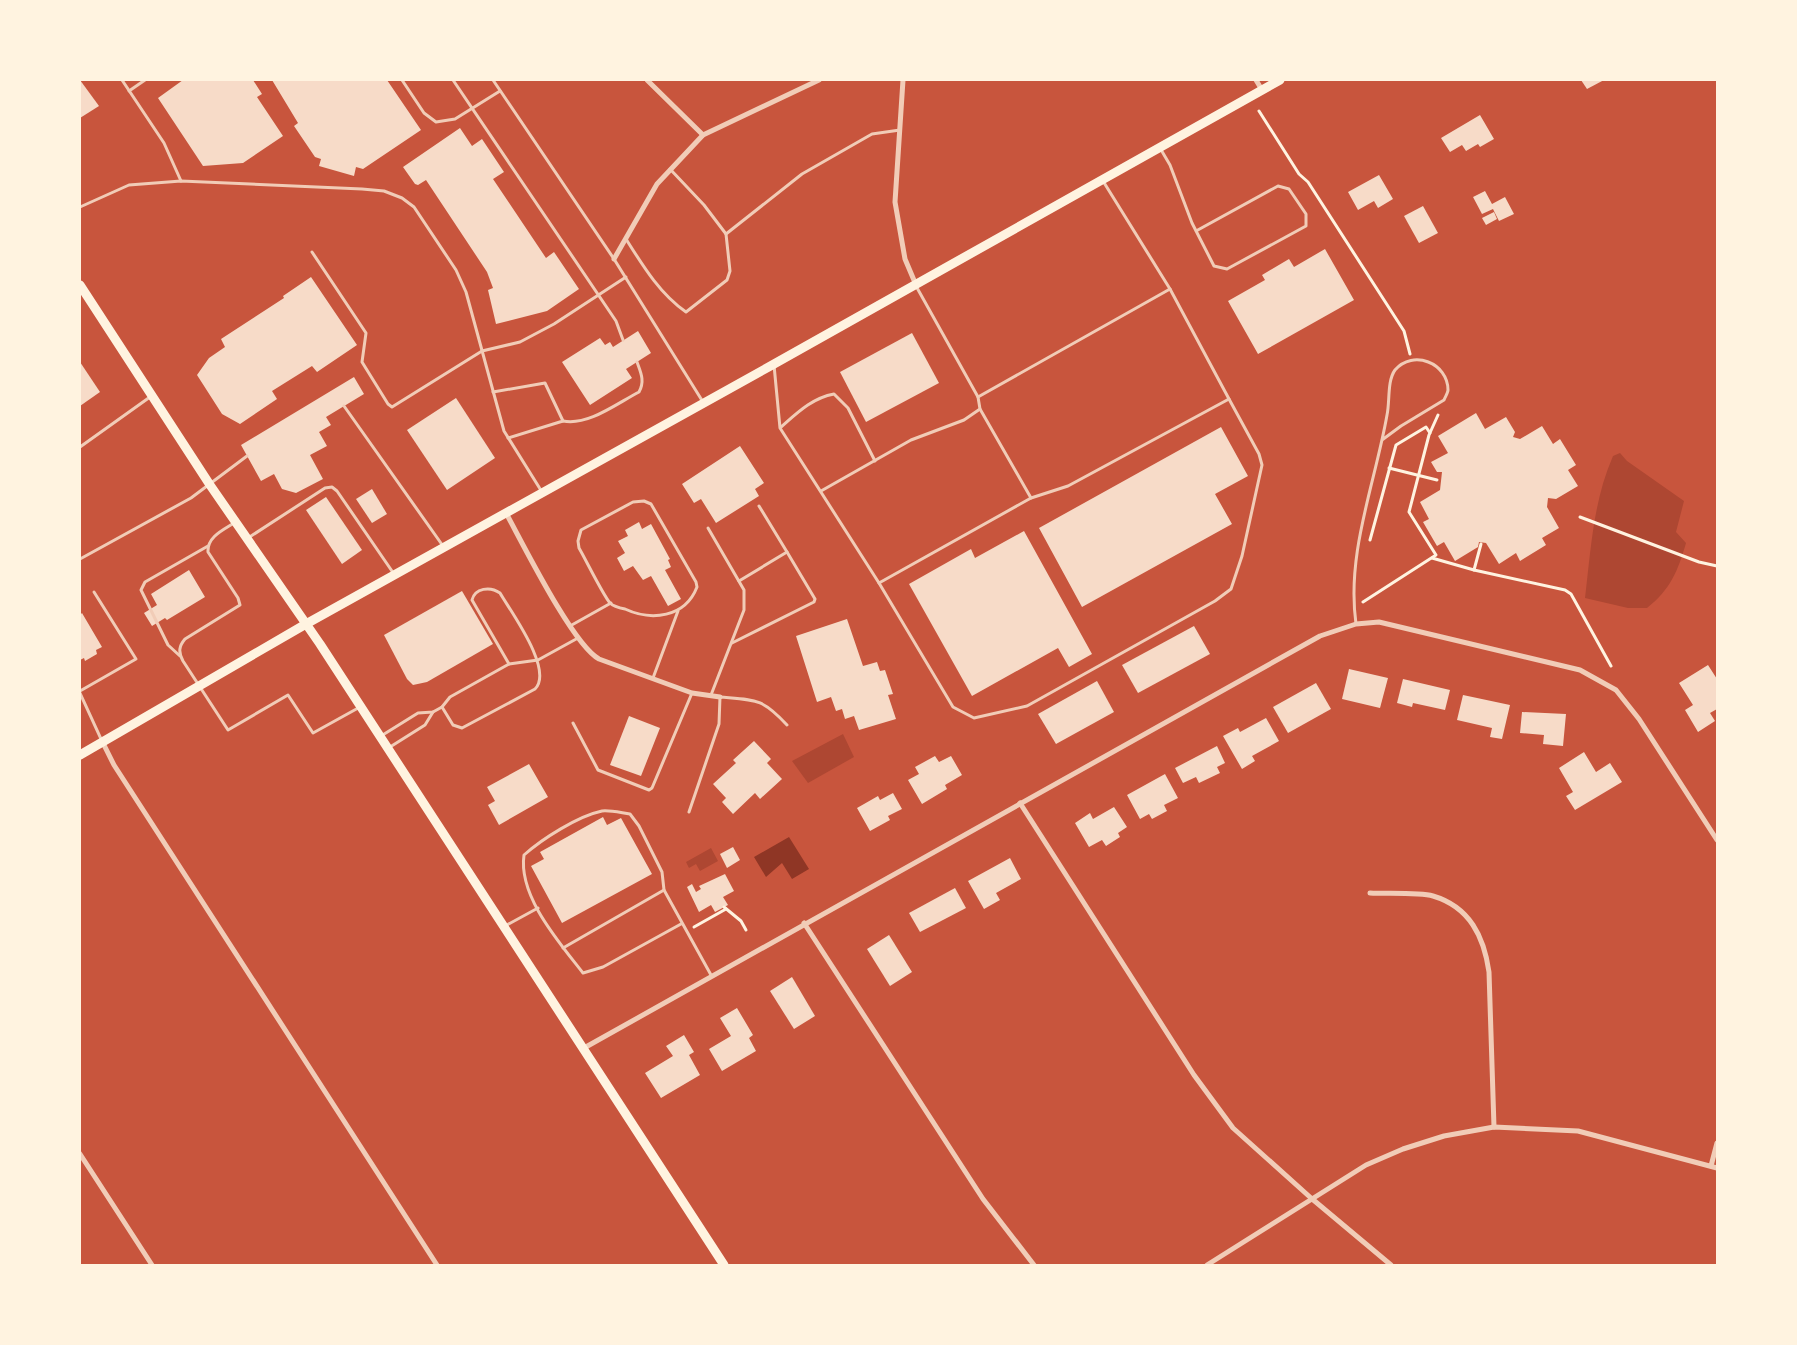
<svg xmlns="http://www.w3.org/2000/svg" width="1797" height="1345" viewBox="0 0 1797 1345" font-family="Arial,sans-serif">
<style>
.green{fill:#ae4732}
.water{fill:#8f3625}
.building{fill:#f7dbc8}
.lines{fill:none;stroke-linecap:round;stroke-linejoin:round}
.path{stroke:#fff3e0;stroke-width:3}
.service{stroke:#f1ccb7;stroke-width:3}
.minor{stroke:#f1ccb7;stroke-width:5}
.secondary{stroke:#fff3e0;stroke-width:9}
</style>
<rect width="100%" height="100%" fill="#c8553d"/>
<g class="green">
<path d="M1620,453L1627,461L1684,501L1676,532L1686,543C1678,571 1670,590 1647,608H1628L1585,598C1591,549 1593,502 1613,456Z"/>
<path d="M843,734L854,757L808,783L792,761Z"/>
<path d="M711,848L718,861L700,871L696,864L689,868L686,862Z"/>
</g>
<path class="water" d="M789,837L809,869L792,879L782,863L766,877L754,857Z"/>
<g class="building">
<path d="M80,80L99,106L80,118Z"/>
<path d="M183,80H253L262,94L257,97L283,136L243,163L203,166L158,98Z"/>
<path d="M272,80H387L421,130L363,169L356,167L354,176L319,166L321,159L315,157L294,126L298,123Z"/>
<path d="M1581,80H1604L1587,89Z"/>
<path d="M1480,115L1494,139L1480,147L1478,144L1466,151L1462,145L1450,152L1441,138Z"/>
<path d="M460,128L472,146L482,139L504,172L493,179L546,258L554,252L579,289L547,311L496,324L488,290L493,288L487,272L426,180L418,185L415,184L403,167Z"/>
<path d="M1379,175L1393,199L1378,208L1374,201L1358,210L1348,192Z"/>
<path d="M1485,191L1492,204L1505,197L1514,214L1499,221L1493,209L1482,214L1473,197Z"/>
<path d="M1423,206L1438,233L1419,243L1404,216Z"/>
<path d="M1494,212L1497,219L1486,225L1482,218Z"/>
<path d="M1325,249L1354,300L1258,354L1228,301L1265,280L1262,275L1289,259L1294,267Z"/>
<path d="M311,277L357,345L317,372L312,366L272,391L277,399L240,424L222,414L197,375L209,358L225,347L221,339L284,298L283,296Z"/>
<path d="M638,331L651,353L626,369L632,378L590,405L562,362L600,338L605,345L610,342L613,347Z"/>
<path d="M912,333L939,383L866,422L840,372Z"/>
<path d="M80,362L100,392L80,406Z"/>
<path d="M354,377L364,394L326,417L331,425L319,432L327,446L310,455L323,479L296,493L282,489L274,474L261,481L241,445Z"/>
<path d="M456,398L495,458L447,490L407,430Z"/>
<path d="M1476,413L1485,429L1506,417L1515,432L1513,437L1520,439L1542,426L1553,444L1560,439L1576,465L1568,470L1578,486L1556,499L1548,498L1547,507L1559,528L1542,538L1546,545L1520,561L1516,553L1499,564L1486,543L1479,542L1478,547L1455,561L1444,542L1437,546L1423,522L1429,519L1420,502L1440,490L1442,472H1437L1431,462L1448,453L1438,436Z"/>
<path d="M1221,427L1248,476L1215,494L1232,524L1082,607L1039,528Z"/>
<path d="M740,446L764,483L755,489L759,496L716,523L701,499L694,503L682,484Z"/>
<path d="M372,489L387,514L372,523L356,499Z"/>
<path d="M326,497L362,550L342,564L306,510Z"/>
<path d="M639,522L642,529L651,524L670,559L668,560L671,567L665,570L681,599L668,606L651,576L643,580L633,566L624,571L617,558L625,553L618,541L628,536L625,530Z"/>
<path d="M1024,531L1092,654L1069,667L1058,648L972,696L909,584L971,549L975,558Z"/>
<path d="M189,570L205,597L167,620L165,618L152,626L144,613L157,605L151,594Z"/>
<path d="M462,591L493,644L427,682L413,685L407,679L384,635Z"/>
<path d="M82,613L102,647L96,650L97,654L85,661L84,658L80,660V615Z"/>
<path d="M847,619L863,666L877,662L880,671L885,670L893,694L888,695L896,719L859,730L854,716L845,719L842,709L836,711L831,697L817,702L796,636Z"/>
<path d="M1194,626L1210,654L1138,693L1122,665Z"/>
<path d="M1708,665L1717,679V709L1710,713L1715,721L1698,732L1685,710L1693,705L1679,683Z"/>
<path d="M1349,669L1388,678L1380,708L1342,699Z"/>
<path d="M1403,679L1450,690L1445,710L1413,703L1412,707L1397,703Z"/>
<path d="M1097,681L1114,712L1056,744L1038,714Z"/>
<path d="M1316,683L1331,709L1288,733L1273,707Z"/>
<path d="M1463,695L1510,705L1502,739L1490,737L1492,728L1457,720Z"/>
<path d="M1522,712L1566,714L1563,746L1543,744L1544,735L1520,733Z"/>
<path d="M629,716L660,728L641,776L610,765Z"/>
<path d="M1266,718L1279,741L1252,756L1255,761L1242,769L1223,736L1238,728L1240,732Z"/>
<path d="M754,741L771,759L767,763L782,779L760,799L755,793L733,814L722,802L726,798L713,784L736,763L733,760Z"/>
<path d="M1217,746L1225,763L1217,767L1220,773L1199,783L1196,777L1183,783L1175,768Z"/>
<path d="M1584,752L1596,772L1610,763L1622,782L1575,810L1566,796L1573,792L1559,768Z"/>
<path d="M935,756L939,762L951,756L962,775L945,785L947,789L922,804L908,780L919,774L915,767Z"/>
<path d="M529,764L548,797L499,825L488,805L495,801L487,787Z"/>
<path d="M1165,774L1178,798L1164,805L1167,811L1152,819L1149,814L1140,819L1127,795Z"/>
<path d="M893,793L902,809L888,816L890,820L870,831L857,808L878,796L880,800Z"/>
<path d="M1114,807L1127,827L1118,833L1120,837L1106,846L1102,840L1089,847L1075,823L1090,813L1093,819Z"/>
<path d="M603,817L607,825L621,818L652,874L562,923L531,866L544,859L540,852Z"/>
<path d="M733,847L740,860L727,868L720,854Z"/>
<path d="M1010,858L1021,879L996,893L1000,900L984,909L968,881Z"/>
<path d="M725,874L734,891L723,897L728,905L715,912L711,905L699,912L687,887L692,884L696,892L701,889L699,886Z"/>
<path d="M955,888L966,908L920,932L909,913Z"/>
<path d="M889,935L912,972L890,986L867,949Z"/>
<path d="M792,977L815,1016L794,1029L770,991Z"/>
<path d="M737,1008L753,1035L749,1038L756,1051L722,1071L709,1049L731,1036L720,1018Z"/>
<path d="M684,1035L694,1052L689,1055L700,1075L661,1098L645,1073L673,1056L666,1046Z"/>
</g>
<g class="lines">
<g class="path">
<path d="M1259,111L1299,174L1308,182L1404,331L1410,354"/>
<path d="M1389,468L1437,480"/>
<path d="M1580,517L1699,562L1717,566"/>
<path d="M1370,540L1396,445L1426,427L1430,433"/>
<path d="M1432,558L1474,570L1481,544"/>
<path d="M1474,570L1565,590L1571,594L1611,666"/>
<path d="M1363,602L1436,555L1409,512L1429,435L1438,415"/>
<path d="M724,907L741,921L746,930"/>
<path d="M694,927L726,909"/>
</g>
<g class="service">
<path d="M122,80L164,143L181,181"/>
<path d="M402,80L424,113L436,122L455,119L500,91"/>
<path d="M453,80L616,321L623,340"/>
<path d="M493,80L614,259L703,402"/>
<path d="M129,91L145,80"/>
<path d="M1160,148L1170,165L1192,223L1214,266L1227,269L1306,226V214L1289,189L1278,186L1196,231"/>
<path d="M670,169L704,205L726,234"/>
<path d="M80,207L129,185L181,181L362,189L384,191L402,198L414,207L456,270L466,292L504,431L542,492"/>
<path d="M626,239C643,266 660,294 686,312L727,280L730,271L726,234L802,174L872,134L900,130"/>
<path d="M312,252L366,333L362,362L388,404L392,407L482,351L520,342L554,324L626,277"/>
<path d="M774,365L780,428L879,583L1031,498L980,409L978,397L916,286"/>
<path d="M493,392L545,383L563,421L508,438"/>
<path d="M978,397L1170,289L1103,181"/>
<path d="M344,406L443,546"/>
<path d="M563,421C588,426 616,404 639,392C645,381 641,373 637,362"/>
<path d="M781,427C797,413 812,398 834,394L848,408L875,461"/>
<path d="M80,447L150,397"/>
<path d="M821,491L911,440L964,420L980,409"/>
<path d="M1031,498L1068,486L1229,399L1170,289"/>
<path d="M644,501L651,504L696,582L697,587C685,618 651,621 625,609C620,608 613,606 610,603C603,595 586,560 579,548L578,541L581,530L633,502Z"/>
<path d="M234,523C223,530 207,537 208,552L238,598L240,605L185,639C179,646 178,652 183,661L228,730L288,695L313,733L360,707"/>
<path d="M708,528L744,590V610L711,695"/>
<path d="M248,538L325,488L332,487L337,491L394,574"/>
<path d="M80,559L191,498L247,456"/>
<path d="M739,581L787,552L759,506"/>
<path d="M879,583L953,707L974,718L1027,706L1215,601L1231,589L1242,556L1262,465L1259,454L1229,399"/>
<path d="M1356,624C1346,553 1375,484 1387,415C1390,402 1387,381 1395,370C1413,349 1448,363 1448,390C1448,393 1445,397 1444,400L1401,426L1382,440"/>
<path d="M570,626L611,603"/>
<path d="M732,643L814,602L815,599L787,552"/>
<path d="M180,656L168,645L141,590L145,582L208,546"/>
<path d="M653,678L678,611"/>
<path d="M80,691L136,659L94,592"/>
<path d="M80,693L102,741"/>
<path d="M442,707L453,725L462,728L535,689C554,670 511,612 500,593C490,586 475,588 472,600L509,664"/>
<path d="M573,723L598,770L649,790L652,788L692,693"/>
<path d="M381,736L418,713L433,712L442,707L450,697L509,664L538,660L578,638"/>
<path d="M390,747L425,725L433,712"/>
<path d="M689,812L719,724L720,697C756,700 762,698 787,725"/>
<path d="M681,924L603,967L583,973C559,942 518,896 524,855C542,839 578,816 602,811C610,810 622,813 630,814L639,826L662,872L664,890L711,975"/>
<path d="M505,926L538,908"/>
<path d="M563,948L664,890"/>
</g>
<g class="minor">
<path d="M647,80L703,135"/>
<path d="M903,80L895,202L905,259L916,285"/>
<path d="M1256,80L1262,90"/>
<path d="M614,259L657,184L703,135L819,80"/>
<path d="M506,513C523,544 573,645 599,659L692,693L720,697"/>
<path d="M102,741L114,765L437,1265"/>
<path d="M1020,803L1194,1075L1233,1128L1311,1198L1391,1265"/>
<path d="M1370,893C1386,894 1419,892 1433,896C1470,907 1484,937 1489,972L1494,1127"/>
<path d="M804,923L983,1199L1034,1265"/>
<path d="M584,1048L1320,636L1356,624L1379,622L1580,670L1616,690L1639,719L1717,840"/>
<path d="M80,1154L152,1265"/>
<path d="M1711,1166L1717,1143"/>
<path d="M1207,1265L1366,1165L1403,1149L1444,1136L1494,1127L1578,1131L1717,1168"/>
</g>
<g class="secondary">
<path d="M80,285L210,485L320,644L724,1265"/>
<path d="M80,755L306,624L774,364L1280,80"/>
</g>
</g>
<rect width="1797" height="1345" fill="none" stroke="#fff3e0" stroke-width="162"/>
</svg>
